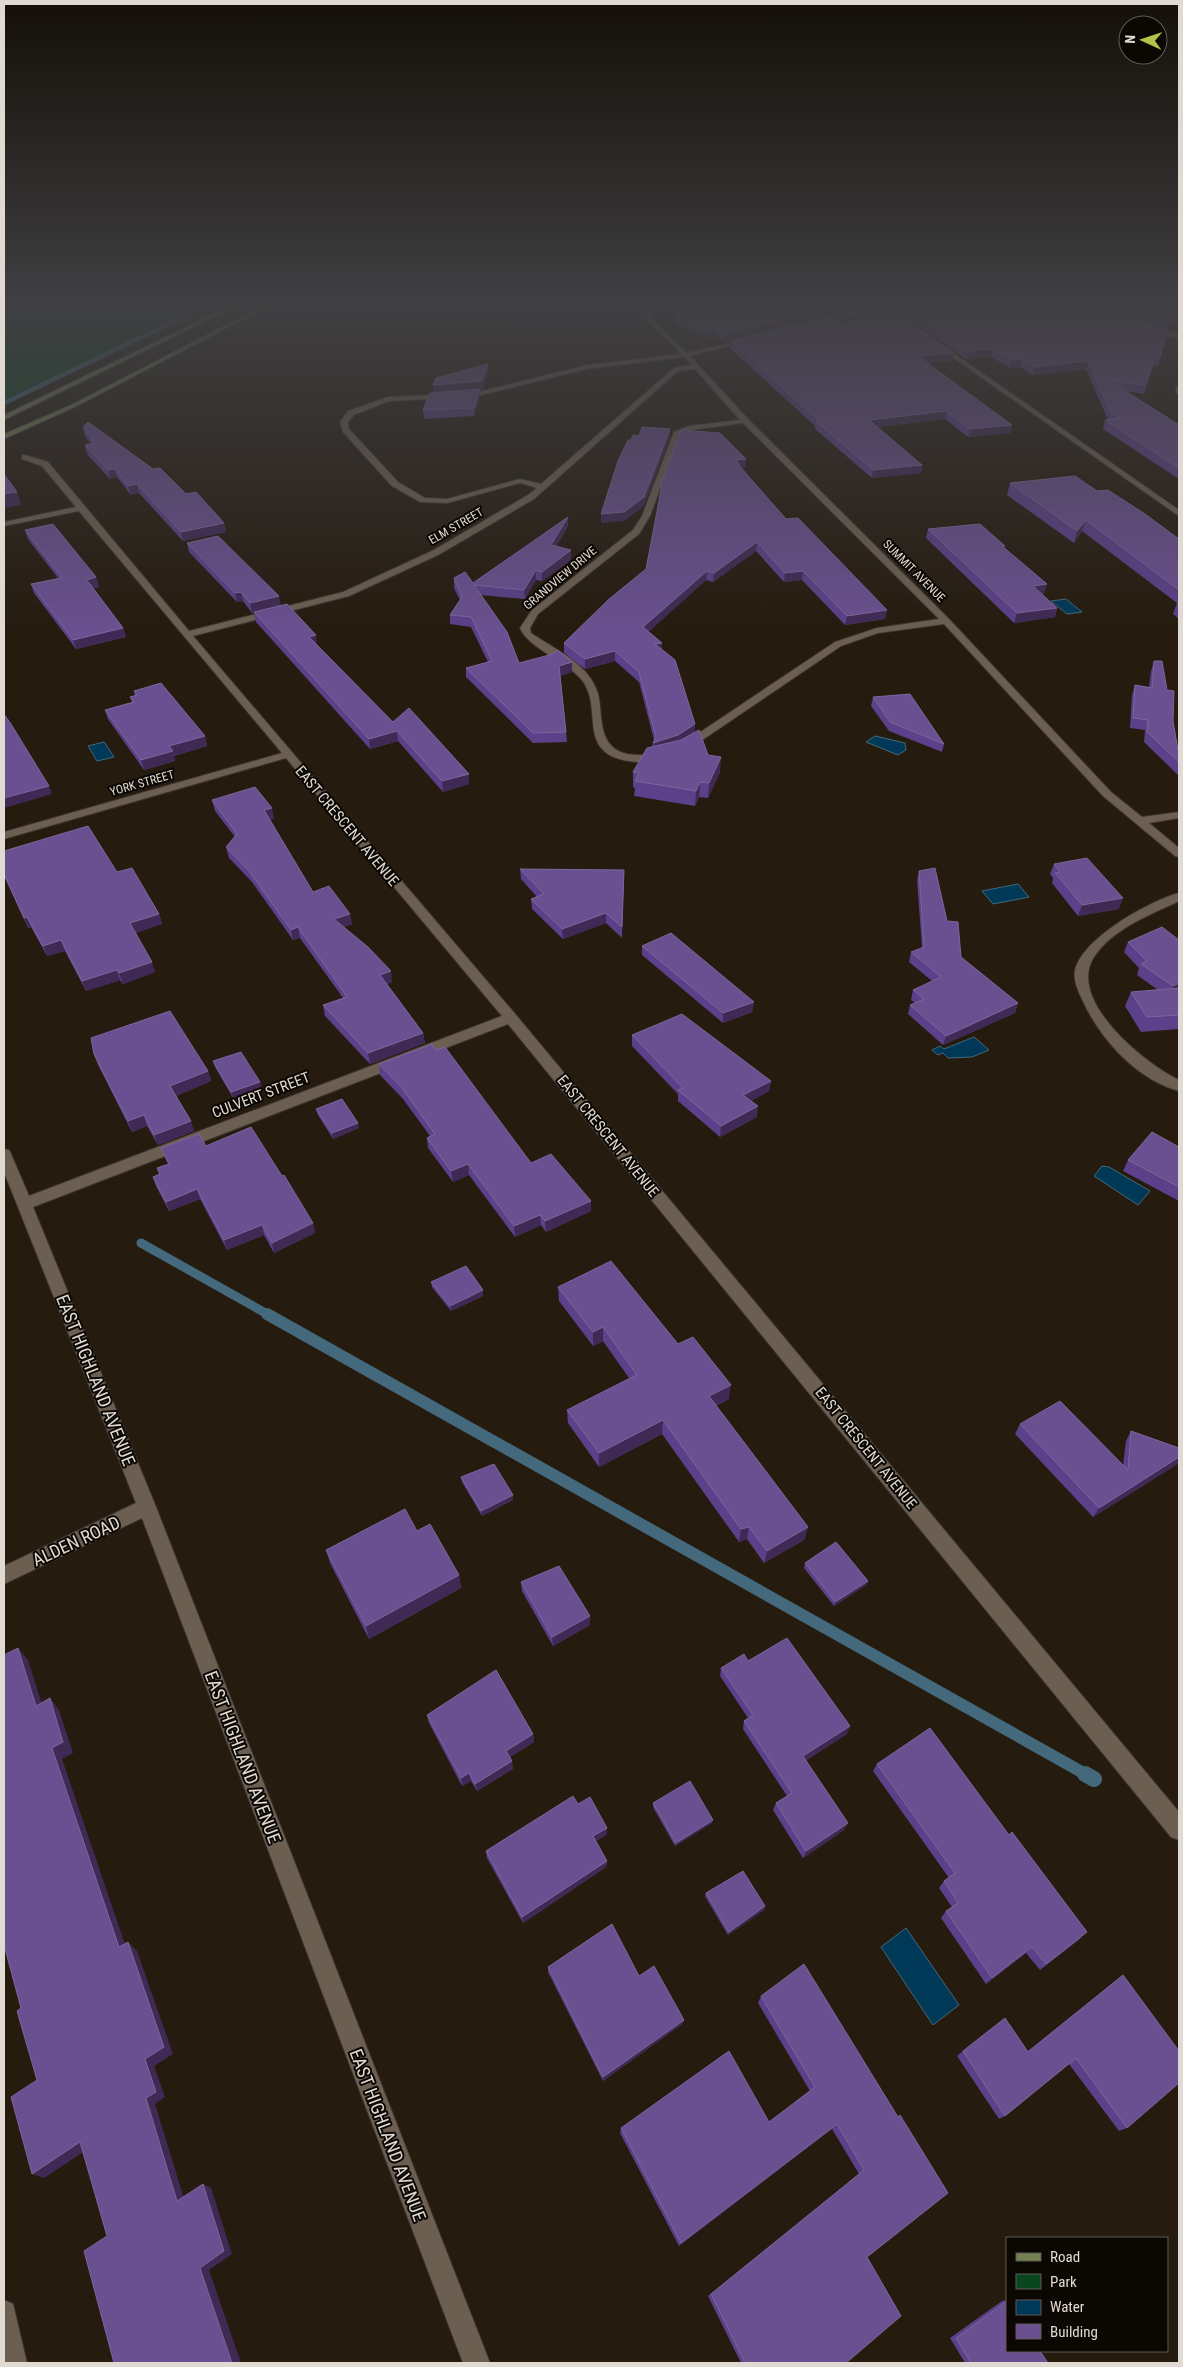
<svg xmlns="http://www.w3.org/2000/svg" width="1183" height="2367" viewBox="0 0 1183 2367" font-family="'Roboto Condensed',sans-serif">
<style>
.green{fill:#0a4721}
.water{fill:#003857;stroke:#44697c}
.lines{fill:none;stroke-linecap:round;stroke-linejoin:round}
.stream-far3{stroke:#44697c;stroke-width:4.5}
.stream-far2{stroke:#44697c;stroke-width:9}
.stream-far1{stroke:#44697c;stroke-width:12}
.stream{stroke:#44697c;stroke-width:16}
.minor-casing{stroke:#3c352e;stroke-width:2}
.major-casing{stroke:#3c352e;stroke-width:2}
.minor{fill:#6c5f52;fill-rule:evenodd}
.major{fill:#738152;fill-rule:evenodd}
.wall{fill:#5c4089}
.shaded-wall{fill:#402a55}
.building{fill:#6a5090;stroke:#7d669b}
.labels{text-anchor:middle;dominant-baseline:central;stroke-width:4;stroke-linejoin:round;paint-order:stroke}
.far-street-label{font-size:12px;fill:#e1dad2;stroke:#0b0703}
.street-label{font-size:15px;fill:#e1dad2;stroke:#0b0703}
.near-street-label{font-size:18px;fill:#e1dad2;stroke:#0b0703}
</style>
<rect width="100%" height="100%" fill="#251b0f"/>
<path class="green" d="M4,301H223L4,406Z"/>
<g class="water">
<path d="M1066,599L1082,612L1067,614L1051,601Z"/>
<path d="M875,736L905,743L906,750L898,755L866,742Z"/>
<path d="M104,742L114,757L97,761L88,746Z"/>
<path d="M1018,884L1029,897L993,904L982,891Z"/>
<path d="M974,1037L989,1050L972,1057L948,1058L943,1053L938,1055L932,1050L940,1046L944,1049Z"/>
<path d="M1102,1166L1109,1167L1150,1191L1138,1205L1094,1176Z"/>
<path d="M906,1928L959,2005L933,2025L881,1947Z"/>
</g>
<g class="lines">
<path class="stream-far3" d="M4,403L217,301"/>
<path class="stream-far2" d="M141,1243L269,1315"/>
<path class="stream-far1" d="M267,1314L1087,1775"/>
<path class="stream" d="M1085,1774L1094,1779"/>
<defs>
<g id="minor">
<path d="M640,301H646L644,311L687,353L752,338V340L690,356L748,419L949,619L1111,792L1142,817L1179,812V818L1149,823L1179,848V857L1175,856L1103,796L944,624L878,633L841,646L689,749H681V745L835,642L877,628L939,619L743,423L691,430L680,435L650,516L639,534L538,614L530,628L531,633C554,649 590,664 598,694C602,709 599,729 609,743C625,764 656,749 665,758C659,764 645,763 636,762C572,756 606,709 581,679C567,662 527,647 520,628L532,610L633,530L642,516L674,432L689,426L740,420L695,369L678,371L534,499L438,555L349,596L193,636L516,1015L1179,1812V1840L1171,1837L508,1024L33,1207L156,1507L490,2363H463L142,1518L4,1584V1566L136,1503L4,1172V1149L9,1150L11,1154L29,1196L502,1016L286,758L4,839V832L282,753L79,511L4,526V522L76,507L42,466L22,459V455H25L48,462L189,631L343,592L432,551L528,495L537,488L520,483L447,503L420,502L392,486L343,432L340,422L348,411L388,397L474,393L587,365L681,354L639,312ZM684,357L692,365L674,368L541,484L520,479L447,499L425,498L398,482L349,429L348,422L354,415L389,401L474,397L587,369Z"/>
<path d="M884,305L886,308L833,321L830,319Z"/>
<path d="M1148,329L1179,334V338L1146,332Z"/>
<path d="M935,343H939L1179,510V516L935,345Z"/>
<path d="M1179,386V395L1176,393V388Z"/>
<path d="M1179,893V901C1150,915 1112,929 1094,957C1066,1000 1145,1064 1179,1080V1091C1136,1079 1100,1039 1082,999C1078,991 1073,980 1075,970C1083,938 1149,901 1179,893Z"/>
<path d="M4,2300L13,2304L27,2363H4Z"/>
</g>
<g id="major">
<path d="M240,301H247L4,420V415Z"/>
<path d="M272,301H279L75,407L4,439V434L71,405Z"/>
</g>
</defs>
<use href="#minor" class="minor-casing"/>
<use href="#major" class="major-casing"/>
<use href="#minor" class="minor"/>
<use href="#major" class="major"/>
</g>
<g class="wall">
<path d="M900,301H1179V324L1170,323L1158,366L1153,365L1144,394L1126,391L1179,425V479L1103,429L1105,420H1108L1086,369L1033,375L1020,367L1009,368L992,357L966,359L895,310L896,302Z"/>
<path d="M674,316L816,320L724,342L717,336L709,338L674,323Z"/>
<path d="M851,319L847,324L953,361L927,363L1011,433L968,437L945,419L877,427L922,465L921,473L872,478L815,429V426L730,348L731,341Z"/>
<path d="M488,364V372L483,389L470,390L480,389V397L474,416L424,419L423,410L434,392Z"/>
<path d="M83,427L186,494L224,523L226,532L183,541L139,493L131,495L117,477L110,479L87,454L85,445L91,444L85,436Z"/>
<path d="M746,459L745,468H741L786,519L887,610L885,619L845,625L802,580L784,582L756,551L713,582L706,580L648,632L662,643V650L695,732L708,755L720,772L708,798L699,797L695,806L634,796L635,788L633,787V772L652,747L653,743L654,740L639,682L615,661L585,669L564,653V643L646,569Z"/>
<path d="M1010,483L1097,491L1179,539V619L1173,614L1177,603L1082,531L1074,543L1007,495Z"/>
<path d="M568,517V526L556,547L571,550V560L542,581L536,580L525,599L481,595L519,663L572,672L560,676L566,732L567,742L533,743L466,677V668L488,662L471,627L450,624V615L460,600L454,588V578L473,583Z"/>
<path d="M928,529L1004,548L1047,584L1044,594H1042L1057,608L1055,617L1014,623L926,538Z"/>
<path d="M25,530L96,577L99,587L93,588L123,628L126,637L76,649L34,593L31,584L58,578L28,539Z"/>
<path d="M187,543L280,605L317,645L393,722L469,774V784L443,792L398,741L370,749L256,622L254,613H252L243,601L237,602L189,552Z"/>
<path d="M1154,661L1173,721L1179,756V776L1144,742L1145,730L1130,728L1132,695L1135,685L1149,687L1151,671Z"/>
<path d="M134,691L205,736L207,746L174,756L175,761L144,770L108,719L105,710L132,702L130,697L135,696Z"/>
<path d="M873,697L944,744L942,752L889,731L871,706Z"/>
<path d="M212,800L274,818L270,820L313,892L352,924L344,927L392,982L387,984L423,1033L425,1043L370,1064L325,1016L323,1005L343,998L300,938L293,940L252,882L229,858L226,847L235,837L215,811Z"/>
<path d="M4,851L117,872L159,914L162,924L135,933L155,972L123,984L120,980L86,991L65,951L47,956L31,927L28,928L4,876Z"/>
<path d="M1054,864L1119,909L1078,916L1052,883L1053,878L1050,874Z"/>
<path d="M520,869L624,870L622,938L606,923L563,939L532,909L531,899L537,897L521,879Z"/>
<path d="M919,871L947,921L961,957L1018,1003L1015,1013L943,1045L908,1014L910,1005L915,1003L911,1000L913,990L932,981L909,962L911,952L922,948L917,880Z"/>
<path d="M1179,940V1029L1141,1032L1125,1006L1131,992L1158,990L1137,975L1139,968L1124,952L1128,942Z"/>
<path d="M642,946L754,1002L752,1012L723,1023L642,955Z"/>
<path d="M632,1035L771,1081L769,1091L751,1101L757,1117L720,1137L678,1101V1094L632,1046Z"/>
<path d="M436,1050L531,1163L591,1211L546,1232L541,1225L515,1237L469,1175L453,1182L428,1148L427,1138L430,1136L403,1099L380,1075L379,1064Z"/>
<path d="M94,1054L208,1071L211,1081L176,1096L194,1131L158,1145L147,1126L132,1132L98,1065Z"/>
<path d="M213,1061L260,1082L261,1087L233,1098L215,1067Z"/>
<path d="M316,1109L359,1128L333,1139L318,1115Z"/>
<path d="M206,1146L313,1223L315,1233L274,1253L264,1235L227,1250L200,1199L169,1211L156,1186L153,1177L159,1174L157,1168L168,1164L161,1148Z"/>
<path d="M1179,1147V1201L1123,1171L1128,1160Z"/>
<path d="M431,1282L483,1296L451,1311L432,1287Z"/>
<path d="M558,1287L678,1344L729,1399L716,1406L808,1527L804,1540L764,1563L747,1539L739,1542L662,1434L599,1467L568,1423L567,1410L629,1378L603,1341L593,1346L559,1301Z"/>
<path d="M1020,1424L1123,1465L1126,1441L1131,1431L1179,1448V1463L1093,1517L1015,1434Z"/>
<path d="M461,1477L513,1500L482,1516L462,1482Z"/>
<path d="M417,1531L459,1575L461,1588L369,1639L330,1563L326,1550Z"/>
<path d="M805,1563L868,1581L866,1585L834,1606L804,1568Z"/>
<path d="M521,1582L590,1616V1625L553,1646L522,1591Z"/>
<path d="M748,1661L847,1734L806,1760L844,1830L803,1858L773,1810L776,1803L787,1796L743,1729L744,1721L748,1718L720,1676L721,1668Z"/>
<path d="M427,1715L533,1734L534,1742L510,1757L513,1769L477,1791L471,1781L462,1786L429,1723Z"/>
<path d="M877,1764L1081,1938L1040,1970L1026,1953L986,1984L941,1918L946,1911L952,1907L939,1888L944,1881L949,1878L873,1771Z"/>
<path d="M653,1803L712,1823L675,1846L653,1807Z"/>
<path d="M578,1804L607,1828V1834L596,1841L607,1861L606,1867L523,1923L487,1858L486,1851Z"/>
<path d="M706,1893L764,1910L728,1935L705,1896Z"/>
<path d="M548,1967L639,1976L684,2020L682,2024L603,2081L548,1972Z"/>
<path d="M1123,1975L1127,2128L1119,2131L1069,2064L1005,2116L999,2119L957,2056L963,2051H1028Z"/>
<path d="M761,1996L898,2117L867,2257L846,2363H741L708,2296L859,2174L832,2129L679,2246L620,2133L621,2128L769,2122L810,2091L758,2003Z"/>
<path d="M1007,2300V2351L1048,2363H965L950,2338L1002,2301Z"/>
</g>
<g class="shaded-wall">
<path d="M861,301H866L859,310L816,320L817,312Z"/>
<path d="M852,311L851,319L838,335L839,327Z"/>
<path d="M816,312V320L724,342V334Z"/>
<path d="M717,328V336L709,338V330Z"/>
<path d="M994,349L992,357L966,359L968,351Z"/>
<path d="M954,353L953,361L917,364L918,356Z"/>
<path d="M1022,359L1020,367L1009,368L1011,360Z"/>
<path d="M1088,361L1086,369L1033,375L1034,367Z"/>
<path d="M488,364V372L483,389L434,393L433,385Z"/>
<path d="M480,389V397L474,416V408Z"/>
<path d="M946,411L945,419L867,428L869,420Z"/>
<path d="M1012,425L1011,433L968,437L970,429Z"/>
<path d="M670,429V438L644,506L624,521L601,523V514Z"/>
<path d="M746,459L745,468L735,469L736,460Z"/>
<path d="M922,465L921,473L872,478L873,470Z"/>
<path d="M115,469L117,477L110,479L108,470Z"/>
<path d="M137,484L139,493L131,495L128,486Z"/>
<path d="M17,492L21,505L4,508V494Z"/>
<path d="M568,517V526L551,555V545Z"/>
<path d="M1086,520L1082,531L1074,543L1077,531Z"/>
<path d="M224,523L226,532L183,541L181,532Z"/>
<path d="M757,542L756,551L713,582L714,573Z"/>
<path d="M571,550V560L542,581V572Z"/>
<path d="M536,570V580L525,599L524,590Z"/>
<path d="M707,571L706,580L643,637V627Z"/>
<path d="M803,571L802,580L784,582L785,573Z"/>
<path d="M96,577L99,587L90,589L87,580Z"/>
<path d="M1047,584L1044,594L1031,595L1033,586Z"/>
<path d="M241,592L243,601L237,602L235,593Z"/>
<path d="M279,596L281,606L252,613L250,603Z"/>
<path d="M1057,608L1055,617L1014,623L1017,613Z"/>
<path d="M887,610L885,619L845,625L847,616Z"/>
<path d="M123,628L126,637L76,649L73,640Z"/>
<path d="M316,635L317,645L309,637Z"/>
<path d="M662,643V652L655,644Z"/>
<path d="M615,651V661L585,669V659Z"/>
<path d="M572,662V672L560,676L559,666Z"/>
<path d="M695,724V733L654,753V743Z"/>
<path d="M397,731L398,741L370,749L369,739Z"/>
<path d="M205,736L207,746L174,756L175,761L144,770L141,760L169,746Z"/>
<path d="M721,757L720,772L708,798L709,783Z"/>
<path d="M469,774V784L443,792L442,781Z"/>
<path d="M700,782L699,797L695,806L696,791Z"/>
<path d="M49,786L52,794L4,808V798Z"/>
<path d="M272,808L274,818L267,821L264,810Z"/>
<path d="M1123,898L1119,909L1078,916L1082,905Z"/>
<path d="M606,913V923L563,939L562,929Z"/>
<path d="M159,914L162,924L133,934L130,923Z"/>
<path d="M350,914L352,924L336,930L334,919Z"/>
<path d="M27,917L31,927L28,928L24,918Z"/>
<path d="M298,927L300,938L293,940L291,930Z"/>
<path d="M61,940L65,951L47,956L43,946Z"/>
<path d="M152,962L155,972L123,984L119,973Z"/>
<path d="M117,970L120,980L86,991L82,981Z"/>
<path d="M391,971L392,982L382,985L380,975Z"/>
<path d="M1179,983V992L1168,997L1173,986Z"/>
<path d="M754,1002L752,1012L723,1023V1013Z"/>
<path d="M1018,1003L1015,1013L943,1045L946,1036Z"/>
<path d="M423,1033L425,1043L370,1064L368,1053Z"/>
<path d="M208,1071L211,1081L174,1097L170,1086Z"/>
<path d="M771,1081L769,1091L742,1106L743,1095Z"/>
<path d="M260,1082L261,1087L233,1098L231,1092Z"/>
<path d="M758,1106L757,1117L720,1137L721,1126Z"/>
<path d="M144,1115L147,1126L132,1132L128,1121Z"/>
<path d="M191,1121L194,1131L158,1145L154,1135Z"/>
<path d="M358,1123L359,1128L333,1139L332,1133Z"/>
<path d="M468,1164L469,1175L453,1182L451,1171Z"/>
<path d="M197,1189L200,1199L169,1211L166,1202Z"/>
<path d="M591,1201V1211L546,1232L545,1221Z"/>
<path d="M540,1215L541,1225L515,1237L514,1226Z"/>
<path d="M313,1223L315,1233L274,1253L272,1243Z"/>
<path d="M262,1225L264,1235L227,1250L224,1240Z"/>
<path d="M483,1290V1296L451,1311L450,1306Z"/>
<path d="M603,1327V1341L593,1346V1332Z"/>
<path d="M731,1385L729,1399L707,1410L709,1396Z"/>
<path d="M663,1420L662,1434L599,1467V1453Z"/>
<path d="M1179,1457V1463L1093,1517L1099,1508Z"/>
<path d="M513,1495V1500L482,1516L481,1511Z"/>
<path d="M749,1527L747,1539L739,1542L741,1529Z"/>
<path d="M808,1527L804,1540L764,1563L767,1551Z"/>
<path d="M459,1575L461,1588L369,1639L366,1626Z"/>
<path d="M868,1581L866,1585L834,1606L835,1602Z"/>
<path d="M590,1616V1625L553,1646L552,1637Z"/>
<path d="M18,1648L28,1660L46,1717L36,1706Z"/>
<path d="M50,1698L59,1710L73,1753L62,1759L129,1956L119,1947L52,1748Z"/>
<path d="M850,1726L847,1734L801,1764L803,1756Z"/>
<path d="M533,1734L534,1742L507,1759L506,1751Z"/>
<path d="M512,1761L513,1769L477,1791L475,1784Z"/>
<path d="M469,1773L471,1781L462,1786L461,1778Z"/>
<path d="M713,1820L712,1823L675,1846L676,1843Z"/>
<path d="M848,1823L844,1830L803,1858L806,1851Z"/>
<path d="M607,1828V1834L593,1843V1836Z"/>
<path d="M607,1861L606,1867L523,1923L522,1917Z"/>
<path d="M765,1906L764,1910L728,1935L729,1932Z"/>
<path d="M128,1942L137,1951L173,2054L154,2066L165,2097L155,2104L186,2205L177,2201L146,2098L145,2059Z"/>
<path d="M1032,1947L1026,1953L986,1984L992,1978Z"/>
<path d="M684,2020L682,2024L603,2081V2077Z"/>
<path d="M837,2124L832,2129L679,2246L681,2243Z"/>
<path d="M80,2142L91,2147L44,2178L32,2174Z"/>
<path d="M203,2184L211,2188L232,2254L209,2270L241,2363H232L200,2268Z"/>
</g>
<g class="building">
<path d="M691,301H789L816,312L724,334L717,328L709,330L674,316Z"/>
<path d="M827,301H861L860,302L817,312Z"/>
<path d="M900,301H1083L1128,321L1168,329L1160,358L1155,357L1146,385L1108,380L1179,425V468L1105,420L1119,418L1110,411L1088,361L1034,367L1022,359L1011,360L994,349L968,351L896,302Z"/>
<path d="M1100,301H1179V316H1173L1171,322L1134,315Z"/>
<path d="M887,306L954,353L918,356L1012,425L970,429L946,411L869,420L922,465L873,470L816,421H819L731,341L852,311L839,327Z"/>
<path d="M488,364L482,381L433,385L436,378Z"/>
<path d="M480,389L474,408L423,410L430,393Z"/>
<path d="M88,422L153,469L160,468L186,494L196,492L224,523L181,532L137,484L128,486L115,469L108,470L85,445L95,443L83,427Z"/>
<path d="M642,427L670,429L644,497L624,512L601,514L618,461L628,440H631L633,435L639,436Z"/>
<path d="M681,430L720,433L746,459L736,460L742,469L786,519L798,518L887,610L847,616L803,571L785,573L757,542L714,573L707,571L643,627L662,643L655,644L675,660L695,724L678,735L653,743L656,737L639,672L615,651L585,659L564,643L608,600L646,569L662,485L660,486Z"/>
<path d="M4,474L17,492L4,494Z"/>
<path d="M1075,476L1097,491L1108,490L1145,514L1179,539V590L1086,520L1077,531L1010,483Z"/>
<path d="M568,517L551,545L571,550L542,572L536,570L524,590L474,585L507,632L519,663L553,654L557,650L572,662L559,666L566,732L533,733L466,668L492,661L471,617L450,615L462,597L454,578L465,572L473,583Z"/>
<path d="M53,524L96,577L87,580L123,628L73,640L31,584L62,578L25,530Z"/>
<path d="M980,524L1005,546H1002L1047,584L1033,586L1057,608L1017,613L928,529Z"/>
<path d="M218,536L279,596L250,603L241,592L235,593L187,543Z"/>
<path d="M287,604L316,635L309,637L393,722L409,708L469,774L442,781L397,731L369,739L254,612Z"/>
<path d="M1154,661H1162L1167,690L1174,691L1173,721L1179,756V762L1147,732L1148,720L1133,718L1135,685L1152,688Z"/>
<path d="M161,683L205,736L169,746L173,751L141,760L105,710L134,702L130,697L137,695L134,691Z"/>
<path d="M910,694L944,744L890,722L873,697Z"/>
<path d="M4,714L11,724L49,786L4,798Z"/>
<path d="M699,730L708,755L721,757L709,783L700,782L696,791L635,781L639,773L633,772L647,748L681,740Z"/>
<path d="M255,787L272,808L264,810L313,892L329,886L350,914L334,919L368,947L391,971L380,975L423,1033L368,1053L323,1005L347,997L298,927L291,930L249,871L226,847L237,834L212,800Z"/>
<path d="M88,826L117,872L132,868L159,914L130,923L152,962L119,973L117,970L82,981L61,940L43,946L27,917L24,918L4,874V851Z"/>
<path d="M1087,858L1123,898L1082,905L1055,873L1060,872L1054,864Z"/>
<path d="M935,868L947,921L958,922L961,957L1018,1003L946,1036L910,1005L924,999L913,990L941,977L911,952L924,947L919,871Z"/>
<path d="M520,869L624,870L622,927L606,913L562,929L531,899L544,894Z"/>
<path d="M1162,927L1179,940V983L1173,986L1141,964L1147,961L1128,942Z"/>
<path d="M671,933L754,1002L723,1013L642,946Z"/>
<path d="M1179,988V1015L1147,1017L1131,992Z"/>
<path d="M170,1011L208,1071L170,1086L191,1121L154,1135L144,1115L128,1121L94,1054L91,1038Z"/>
<path d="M682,1014L771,1081L743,1095L758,1106L721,1126L678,1090L683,1088L632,1035Z"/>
<path d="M432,1044L436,1050L445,1047L531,1163L551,1154L591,1201L545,1221L540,1215L514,1226L468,1164L451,1171L427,1138L435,1134L402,1088L379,1064Z"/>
<path d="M241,1052L260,1082L231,1092L213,1061Z"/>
<path d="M342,1099L358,1123L332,1133L316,1109Z"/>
<path d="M251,1127L282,1176L284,1175L313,1223L272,1243L262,1225L224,1240L197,1189L166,1202L153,1177L160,1174L157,1168L169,1164L161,1148L199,1134L206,1146Z"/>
<path d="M1152,1132L1179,1147V1187L1128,1160Z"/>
<path d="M611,1261L678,1344L693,1337L731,1385L709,1396L808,1527L767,1551L749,1527L741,1529L663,1420L599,1453L567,1410L637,1375L603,1327L593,1332L558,1287Z"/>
<path d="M466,1266L483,1290L450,1306L431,1282Z"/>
<path d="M1060,1401L1128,1470L1131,1431L1179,1448V1457L1099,1508L1020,1424Z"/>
<path d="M494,1464L513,1495L481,1511L461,1477Z"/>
<path d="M405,1509L417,1531L430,1524L459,1575L366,1626L326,1550Z"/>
<path d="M836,1542L868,1581L835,1602L805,1563Z"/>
<path d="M559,1566L590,1616L552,1637L521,1582Z"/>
<path d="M787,1638L850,1726L803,1756L848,1823L806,1851L776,1803L792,1793L744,1721L753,1715L721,1668L744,1654L748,1661Z"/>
<path d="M18,1648L36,1706L50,1698L63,1742L52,1748L119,1947L128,1942L164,2047L145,2059L156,2092L146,2098L177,2201L203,2184L224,2251L200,2268L232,2363H114L84,2251L107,2236L80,2142L32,2174L11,2097L37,2080L17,2011L21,2008L4,1945V1655Z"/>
<path d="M496,1670L533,1734L506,1751L512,1761L475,1784L469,1773L461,1778L427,1715Z"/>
<path d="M930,1728L1009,1835L1012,1832L1087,1932L1046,1964L1032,1947L992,1978L946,1911L958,1903L944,1881L955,1873L877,1764Z"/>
<path d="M690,1781L713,1820L676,1843L653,1803Z"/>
<path d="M573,1796L578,1804L590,1797L607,1828L593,1836L607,1861L522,1917L486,1851Z"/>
<path d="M743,1871L765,1906L729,1932L706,1893Z"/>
<path d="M612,1924L639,1976L654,1966L684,2020L603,2077L548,1967Z"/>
<path d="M804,1964L898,2117L900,2115L948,2193L867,2257L901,2316L846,2363H745L711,2294L864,2170L837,2124L681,2243L621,2128L729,2051L769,2122L815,2087L761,1996Z"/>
<path d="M1123,1975L1179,2051V2083L1127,2128L1076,2058L1005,2116L963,2051L1005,2018L1028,2052Z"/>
<path d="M1007,2301V2351H1040L1048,2363H971L956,2338Z"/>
</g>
<linearGradient id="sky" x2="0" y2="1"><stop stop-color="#140f08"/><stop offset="0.48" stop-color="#403f42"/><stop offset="1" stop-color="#403f42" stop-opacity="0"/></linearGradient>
<rect width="1183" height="632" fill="url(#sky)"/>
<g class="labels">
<g class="far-street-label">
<text transform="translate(456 526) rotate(-30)">ELM STREET</text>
<text transform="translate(914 571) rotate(45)">SUMMIT AVENUE</text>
<text transform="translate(560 578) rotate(-40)">GRANDVIEW DRIVE</text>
<text transform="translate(142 783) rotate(-16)">YORK STREET</text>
</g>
<g class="street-label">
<text transform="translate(347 826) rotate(50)">EAST CRESCENT AVENUE</text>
<text transform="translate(261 1095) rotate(-21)">CULVERT STREET</text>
<text transform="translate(608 1136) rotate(51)">EAST CRESCENT AVENUE</text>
<text transform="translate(866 1448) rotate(51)">EAST CRESCENT AVENUE</text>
</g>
<g class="near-street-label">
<text transform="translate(96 1380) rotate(68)">EAST HIGHLAND AVENUE</text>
<text transform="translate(76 1541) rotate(-25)">ALDEN ROAD</text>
<text transform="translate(243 1757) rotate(69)">EAST HIGHLAND AVENUE</text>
<text transform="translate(388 2135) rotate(69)">EAST HIGHLAND AVENUE</text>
</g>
</g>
<rect width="1183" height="2367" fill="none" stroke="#e1dad2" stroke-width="10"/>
<rect x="1006" y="2237" width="162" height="115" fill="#0b0703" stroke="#615b56"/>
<rect x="1016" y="2253" width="25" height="8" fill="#738152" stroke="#615b56"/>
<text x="1050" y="2262" font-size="15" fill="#e1dad2">Road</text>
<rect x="1016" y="2274" width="25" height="15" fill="#0a4721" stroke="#615b56"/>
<text x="1050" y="2287" font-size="15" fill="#e1dad2">Park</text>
<rect x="1016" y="2300" width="25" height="15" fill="#003857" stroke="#615b56"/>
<text x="1050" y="2312" font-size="15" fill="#e1dad2">Water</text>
<rect x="1016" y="2324" width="25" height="15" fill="#6a5090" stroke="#615b56"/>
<text x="1050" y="2337" font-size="15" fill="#e1dad2">Building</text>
<g transform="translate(1143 40) rotate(273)"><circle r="24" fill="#0b0703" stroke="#615b56"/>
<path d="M0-4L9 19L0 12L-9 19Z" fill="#b2c34c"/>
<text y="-8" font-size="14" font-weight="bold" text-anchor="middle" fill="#e1dad2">N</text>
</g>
</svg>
